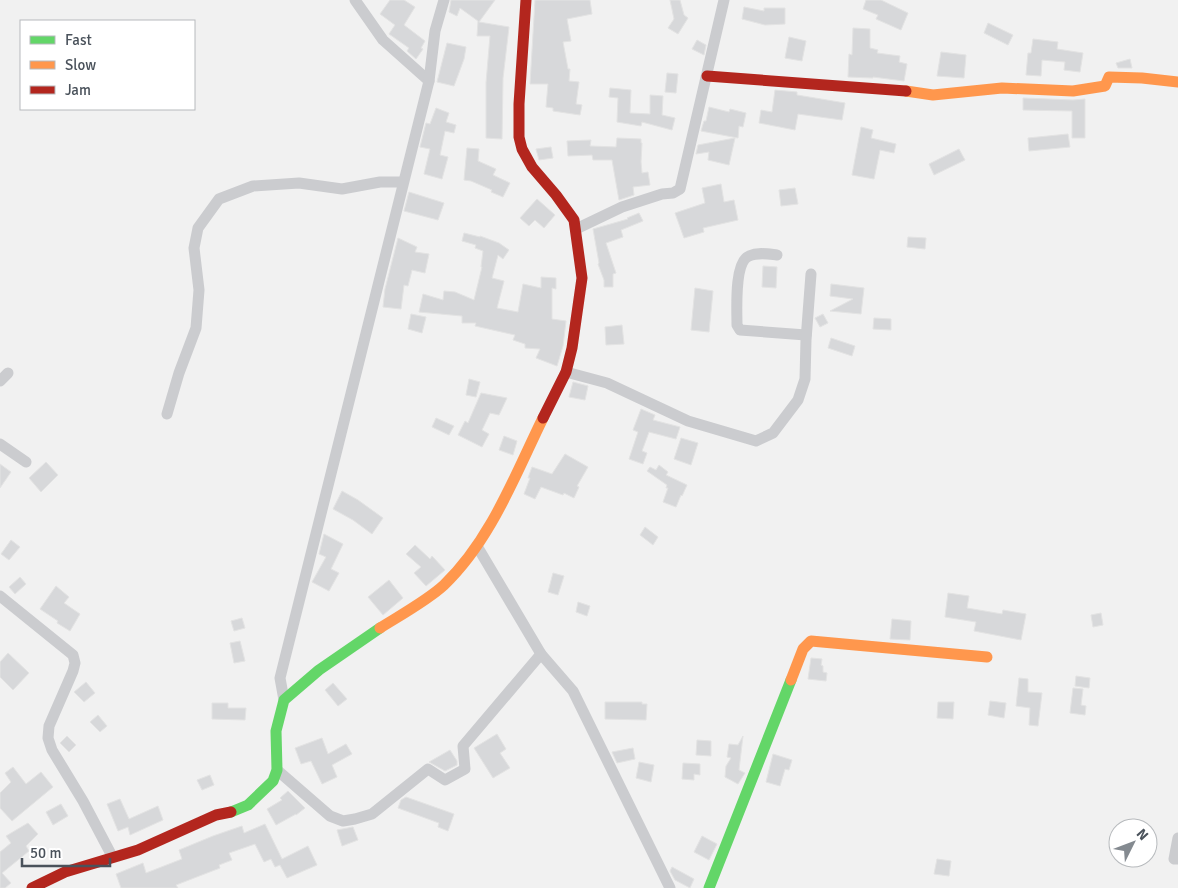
<svg xmlns="http://www.w3.org/2000/svg" width="1178" height="888" viewBox="0 0 1178 888" font-family="Signika,sans-serif">
<style>
.building{fill:#d7d8da;stroke:#e3e3e3}
.lines{fill:none;stroke-linecap:round;stroke-linejoin:round}
.street{stroke:#cbcccf;stroke-width:11}
.fast{stroke:#63d668;stroke-width:11}
.slow{stroke:#ff974d;stroke-width:11}
.jam{stroke:#b3261e;stroke-width:11}
</style>
<rect width="100%" height="100%" fill="#f1f1f1"/>
<g class="building">
<path d="M390,0H404L415,7L404,25L425,41L421,48L423,49L416,59L407,51L409,48L389,34L395,25L380,14Z"/>
<path d="M451,0H495L479,22L509,27L503,78L502,139L486,138V83L490,36H477L478,21L460,8L457,16L449,12Z"/>
<path d="M535,0H590L592,14L567,19L571,41L563,42L568,69H570L569,81L579,82L576,104L582,105L580,115L553,111V108L546,107L548,84H530Z"/>
<path d="M670,0H680L684,15L688,18L678,34L668,28L674,19Z"/>
<path d="M866,0H881L908,13L901,30L876,19L878,15L863,9Z"/>
<path d="M744,7L764,11V8H785V24L765,25L742,19Z"/>
<path d="M988,23L1013,35L1008,45L984,33Z"/>
<path d="M853,28L870,29V48L878,50L877,53L900,56L899,62L907,64L904,81L873,77V78L848,77L849,54L852,55Z"/>
<path d="M789,37L806,41L802,61L785,58Z"/>
<path d="M1033,39L1058,42L1057,49L1083,53L1080,72L1064,70L1065,62L1042,60L1041,76L1026,75L1028,53H1031Z"/>
<path d="M697,40L706,45L704,55L692,49Z"/>
<path d="M447,43L466,47L464,59L454,86L437,82Z"/>
<path d="M941,52L966,55L964,78L937,76Z"/>
<path d="M1130,59L1132,68H1118L1116,63Z"/>
<path d="M667,73L678,74L676,93L665,92Z"/>
<path d="M610,88L631,90L630,113L650,114V95L663,96L662,115L675,118L672,130L642,122L641,126L617,122L618,98L609,97Z"/>
<path d="M775,90L797,92V95L845,103L842,120L798,114L795,130L759,123L761,110L772,112Z"/>
<path d="M1023,98L1073,100L1085,99V138H1072V111L1023,110Z"/>
<path d="M709,107L729,112L730,109L746,113L743,127L739,126L738,138L701,131L704,121H706Z"/>
<path d="M436,108L449,113L446,122L456,125L454,133L445,131L440,155L448,157L442,179L424,174L430,149L420,147L426,123L430,124Z"/>
<path d="M861,127L873,130L871,138L896,144L894,153L880,150L874,179L852,175Z"/>
<path d="M1068,134L1070,147L1029,151L1028,138Z"/>
<path d="M617,138L641,139V143H642L641,162L642,173L648,172L650,185L633,187L634,195L619,200L612,160H593L592,155L568,156L567,141L591,140L590,146L616,147Z"/>
<path d="M735,138L729,165L708,160L709,152L696,154L698,145Z"/>
<path d="M551,147L553,158L539,160L536,149Z"/>
<path d="M467,148L479,149L478,161L496,169L493,175L510,183L503,197L491,192L492,190L471,181L464,180Z"/>
<path d="M959,149L965,160L934,175L929,164Z"/>
<path d="M721,184L724,202L734,200L738,220L703,228L704,232L684,238L675,213L705,203L702,188Z"/>
<path d="M795,188L798,204L781,206L779,190Z"/>
<path d="M409,192L444,203L438,220L404,211Z"/>
<path d="M537,199L555,215L544,228L535,220L529,226L520,218Z"/>
<path d="M639,213L643,221L621,230L623,237L606,243L616,273L613,274V287H604V280L598,264L599,263L593,229L628,219L627,218Z"/>
<path d="M464,233L480,237V236L499,243L509,250L503,259L498,255L492,278L504,281L497,308L518,312L523,284L541,288V277L556,278V289L552,288V319L566,321L563,346L557,366L536,358L540,349L525,348V344L513,340L515,335L475,326L476,323H462V316L419,312L423,294L443,300L444,291L455,292L474,300L482,267H481L483,251L475,248L476,245L462,241Z"/>
<path d="M908,237L926,238L925,249L907,247Z"/>
<path d="M398,238L417,247L415,252L429,254L425,273L412,270L408,286L404,285L401,309L383,307L385,289Z"/>
<path d="M763,266L777,267L776,288L762,287Z"/>
<path d="M831,284L864,288L861,314L830,311L853,299L830,296Z"/>
<path d="M695,288L713,291L709,332L691,330Z"/>
<path d="M411,314L426,317L422,333L408,329Z"/>
<path d="M823,314L828,323L820,327L815,318Z"/>
<path d="M874,318L891,319V330L873,329Z"/>
<path d="M622,325L624,344L606,345L605,327Z"/>
<path d="M831,338L855,346L852,356L828,348Z"/>
<path d="M469,379L480,382L476,397L466,395Z"/>
<path d="M573,382L588,386L585,400L569,397Z"/>
<path d="M481,393L507,398L499,415L490,413L482,430L489,434L482,447L458,435L465,421L468,423Z"/>
<path d="M641,409L655,415L653,420L680,427L676,439L649,432L642,451L647,453L643,464L629,459L638,432L633,430Z"/>
<path d="M436,418L454,426L449,435L432,427Z"/>
<path d="M504,436L517,441L513,455L499,450Z"/>
<path d="M681,438L698,443L691,465L674,459Z"/>
<path d="M565,454L588,467L577,486L579,487L574,498L564,493L563,495L541,487L535,499L524,494L530,478H528L532,467L552,474Z"/>
<path d="M46,462L58,475L41,492L29,478Z"/>
<path d="M0,464L11,472L0,488Z"/>
<path d="M659,465L668,472L666,475L687,485L682,496L681,495L676,507L663,502L668,488H666L667,485L647,471L650,467L656,470Z"/>
<path d="M342,491L358,500L383,518L372,534L353,520L333,509Z"/>
<path d="M645,527L658,537L653,545L640,535Z"/>
<path d="M324,534L343,544L331,569L339,573L329,591L312,582L326,557L319,554Z"/>
<path d="M11,540L20,547L9,560L1,554Z"/>
<path d="M415,545L430,559L432,556L445,570L426,586L414,573L421,567L406,554Z"/>
<path d="M553,573L564,576L558,595L548,592Z"/>
<path d="M20,577L26,584L15,594L9,587Z"/>
<path d="M389,580L403,598L383,615L368,597Z"/>
<path d="M56,586L69,597L64,603L80,614L70,631L57,623L58,621L40,609Z"/>
<path d="M948,593L969,596L967,608L1002,614L1003,610L1026,614L1021,640L974,631L976,622L945,617Z"/>
<path d="M578,602L590,606L587,616L576,612Z"/>
<path d="M1101,613L1103,625L1093,627L1091,615Z"/>
<path d="M242,618L245,628L234,631L231,621Z"/>
<path d="M892,619L911,621L910,640L890,639Z"/>
<path d="M240,641L245,661L234,663L230,643Z"/>
<path d="M8,653L29,673L13,690L0,677V662Z"/>
<path d="M811,658L822,659L821,665L823,666V672L827,673L826,681L808,679Z"/>
<path d="M1076,676L1090,678L1089,688L1075,686Z"/>
<path d="M1019,678L1028,679V692L1042,693L1038,726L1029,725L1030,708L1016,706Z"/>
<path d="M86,682L95,693L84,702L74,692Z"/>
<path d="M333,683L347,699L338,706L325,690Z"/>
<path d="M1073,688L1083,689L1081,705L1086,706L1085,715L1070,713Z"/>
<path d="M990,701L1006,703L1004,718L988,715Z"/>
<path d="M605,702H642V704H647L646,720L605,719Z"/>
<path d="M938,702H954L953,719L937,718Z"/>
<path d="M212,703H228V708H246L245,720L212,719Z"/>
<path d="M98,715L107,726L100,732L90,722Z"/>
<path d="M497,734L506,749L500,753L510,768L493,778L474,748Z"/>
<path d="M67,736L76,745L69,752L60,743Z"/>
<path d="M743,736L739,770L745,773L738,784L725,777L726,766L731,758L727,757L729,744L738,745Z"/>
<path d="M322,738L328,754L346,744L352,754L332,765L337,777L322,784L311,761L301,764L295,748Z"/>
<path d="M697,740L711,741V756L696,755Z"/>
<path d="M633,748L635,759L617,763L612,752Z"/>
<path d="M450,750L457,761V765L445,771L429,762Z"/>
<path d="M773,754L792,760L789,770L785,769L780,786L766,782Z"/>
<path d="M639,762L654,765L651,782L636,778Z"/>
<path d="M683,763L700,764V775L694,774V780L682,779Z"/>
<path d="M13,767L26,784L41,772L53,787L12,821L0,808V793L11,782L5,773Z"/>
<path d="M210,775L214,785L202,790L197,780Z"/>
<path d="M288,791L305,808L296,815V814L276,825L267,809L282,800L280,798Z"/>
<path d="M406,797L454,814L448,831L438,827L439,823L398,808L401,800Z"/>
<path d="M120,799L129,819L158,806L163,820L130,835L128,827L118,831L107,804Z"/>
<path d="M61,804L68,816L53,825L46,812Z"/>
<path d="M28,823L38,834L26,846L29,851L2,873L11,883L5,888H0V852L11,843L6,836Z"/>
<path d="M265,824L282,859L308,846L317,865L287,878L280,865L275,867L271,859L264,862L255,844L229,853L232,860L219,865L220,868L176,885L178,888H121L116,874L143,863L146,873L182,859L179,850L213,836L242,826L244,833Z"/>
<path d="M353,827L358,840L342,846L337,830Z"/>
<path d="M702,836L717,844L709,860L694,852Z"/>
<path d="M937,859L951,861L949,876L934,874Z"/>
<path d="M672,867L694,879L690,888L675,880L670,871Z"/>
</g>
<g class="lines">
<g class="street">
<path d="M355,0L383,40L429,81"/>
<path d="M576,229L622,207L662,194L673,193L680,189L724,0"/>
<path d="M777,255C768,254 758,252 749,256C734,262 737,310 737,325L740,330L806,335"/>
<path d="M566,372L607,383L688,421L756,441L773,433L798,400L805,379L806,340L811,274"/>
<path d="M0,381L8,373"/>
<path d="M167,414L179,373L196,328L199,290L194,248L198,228L219,199L253,186L299,183L342,189L380,182H403"/>
<path d="M0,444L26,462"/>
<path d="M477,546L541,654L573,691L670,888"/>
<path d="M0,596L73,655L75,663L73,671L49,726L48,738L52,750L83,801L112,856"/>
<path d="M284,700L280,678L429,81L435,31L444,0"/>
<path d="M277,770L330,816L343,821L355,819L372,814L428,769L445,780L465,769L463,746L541,654"/>
<path d="M1178,838L1174,859H1178"/>
</g>
<g class="fast">
<path d="M231,812L248,805L273,781L277,770L276,731L284,700L319,670L380,628"/>
<path d="M709,888L791,680"/>
</g>
<g class="slow">
<path d="M906,91L933,95L1002,88L1073,91L1105,86L1109,77L1142,78L1178,82"/>
<path d="M380,628C399,616 428,600 444,585C491,540 515,475 543,418"/>
<path d="M791,680L803,649L811,641L987,657"/>
</g>
<g class="jam">
<path d="M526,0L519,104V137L522,149L532,167L556,195L574,220L582,278L572,348L566,372L543,418"/>
<path d="M707,76L906,91"/>
<path d="M32,888L65,872L138,850L216,815L231,812"/>
</g>
</g>
<rect x="20" y="20" width="175" height="90" fill="#ffffff" stroke="#b7babd"/>
<rect x="30" y="36" width="25" height="8" fill="#63d668" stroke="#b7babd"/>
<text x="65" y="45" font-size="15" fill="#4a525b">Fast</text>
<rect x="30" y="61" width="25" height="8" fill="#ff974d" stroke="#b7babd"/>
<text x="65" y="70" font-size="15" fill="#4a525b">Slow</text>
<rect x="30" y="86" width="25" height="8" fill="#b3261e" stroke="#b7babd"/>
<text x="65" y="95" font-size="15" fill="#4a525b">Jam</text>
<g transform="translate(1133 843) rotate(48)"><circle r="24" fill="#ffffff" stroke="#b7babd"/>
<path d="M0-4L9 19L0 12L-9 19Z" fill="#848a90"/>
<text y="-8" font-size="14" font-weight="bold" text-anchor="middle" fill="#4a525b">N</text>
</g>
<path d="M22 858v8h88v-8" fill="none" stroke="#4a525b" stroke-width="2.5"/>
<text x="30" y="858" font-size="15" fill="#4a525b" stroke="#ffffff" stroke-width="4" paint-order="stroke">50 m</text>
</svg>
